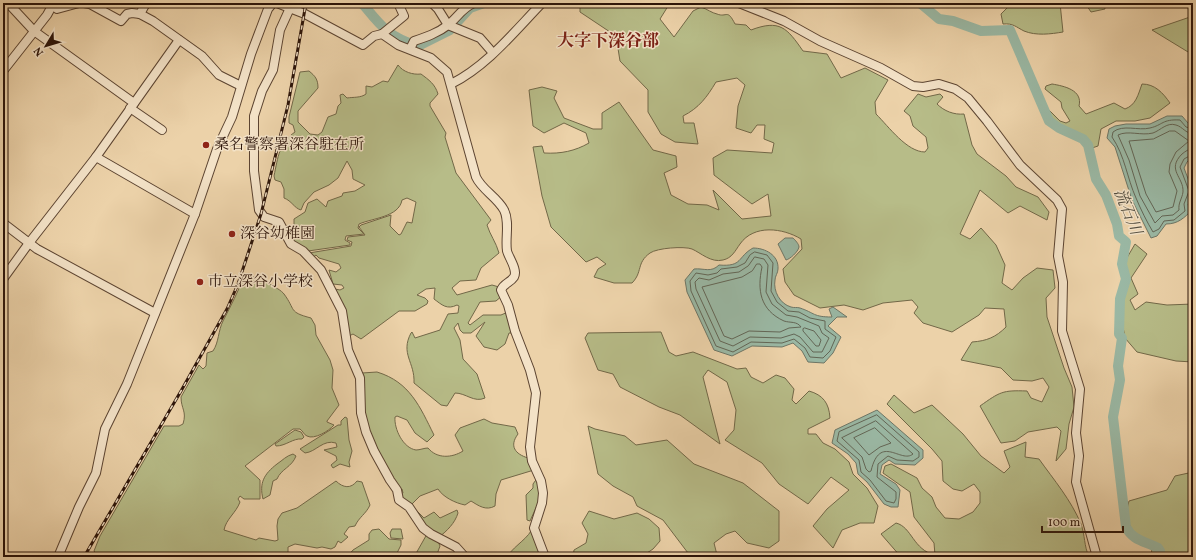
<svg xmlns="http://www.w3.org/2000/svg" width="1196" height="560" viewBox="0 0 1196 560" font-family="Vollkorn,'Noto Serif JP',serif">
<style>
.green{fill:#b7bc88;stroke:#726848}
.water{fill:#9ab8a4;stroke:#6e7666}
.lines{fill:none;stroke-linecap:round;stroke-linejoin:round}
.shore{stroke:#636656;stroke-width:1}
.river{stroke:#9ab8a4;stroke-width:10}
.minor-casing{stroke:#5c4431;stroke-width:10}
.minor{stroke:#f3e2c7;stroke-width:8}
.rail-casing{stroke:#2c1409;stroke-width:3}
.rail{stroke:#f3e2c7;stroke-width:1.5;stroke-dasharray:4.5;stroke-linecap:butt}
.poi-dot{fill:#8f2418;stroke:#f3e2c7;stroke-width:1.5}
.labels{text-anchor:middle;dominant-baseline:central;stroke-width:3;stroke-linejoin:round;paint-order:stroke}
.poi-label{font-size:15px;fill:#2c1409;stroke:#f3e2c7;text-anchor:start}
.water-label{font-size:16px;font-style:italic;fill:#524d3f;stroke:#f3e2c7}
.quarter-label{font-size:17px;font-weight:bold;fill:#7a1f14;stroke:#f3e2c7}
</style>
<rect width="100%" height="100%" fill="#ecd2a9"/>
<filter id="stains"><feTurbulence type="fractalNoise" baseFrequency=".005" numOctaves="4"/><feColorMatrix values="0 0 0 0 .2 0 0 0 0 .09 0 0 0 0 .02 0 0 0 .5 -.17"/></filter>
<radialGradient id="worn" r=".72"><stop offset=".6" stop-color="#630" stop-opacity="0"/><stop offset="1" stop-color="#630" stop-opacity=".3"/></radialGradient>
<g class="green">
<path d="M580,3H670L660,19L674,37L693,11L701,7C707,9 712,13 717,14C727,18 727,8 735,24L746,25L751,30C780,19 787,28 803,51L827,54L841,78L865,68L888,80L875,102L876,114C889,127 907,152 925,152L928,148L926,137L913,126L910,116L904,111L918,94L926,97L940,94L943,97L937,104C944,111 954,115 964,114L972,145L977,154L1006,176L1016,187L1038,197L1049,212L1047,220L1020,206L1008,213L980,190L960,234L970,239L981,228L996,245L1005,265L1002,283L1012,290L1023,278L1037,268L1053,270L1055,288L1046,298L1047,317L1064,368L1072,387L1074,407L1069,424L1066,449L1056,461L1061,431L1057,427L1028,432L1015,441L1001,443L980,406C1000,392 1002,390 1027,391L1031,398L1042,402L1049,387L1043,378L1032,381L1013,380L1001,368L961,360L972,342C987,341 996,337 1006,327L1004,309L985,308L979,315L952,332L923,323L914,313L918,307L912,300L883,303L863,310L844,305L820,308L794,295L785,282L783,269L802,249L801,239C783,228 754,224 740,244C735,251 732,258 723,260C711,263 701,253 692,249C684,246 657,248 650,253C636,263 643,272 632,283H614L594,277L598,269L606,264L597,257L586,262L551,227L542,196L533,147L542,146L544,153C561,154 575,151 589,143L586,133L564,123L544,133L533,126L529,90L542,87L557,91L554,98L564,118L593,129H602V113L619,102L653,150L676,156L677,167L664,173L671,195L688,204L707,205L719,210L713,190L742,219L771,216L768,194L752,204L714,175L713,158L727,150L772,153L774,143L764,139L765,125H757L751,133L736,128L738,106L745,85L737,78L716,82C707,97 699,108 683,116L684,123H694L698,144L675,142L661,134L648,112V90L620,61L616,36L580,12Z"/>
<path d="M1012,3H1060L1063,32C1051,34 1036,36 1024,31C1016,27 1013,23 1003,24L1001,14Z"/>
<path d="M1085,3H1104L1105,9L1091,12Z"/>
<path d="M1193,16V55L1152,30Z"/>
<path d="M398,65C403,72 413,75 421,74C429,80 435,84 438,94L430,103V106L446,133L445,137L456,173L491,220L487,225C490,235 496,242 499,253L481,268L476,280L460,281L452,288L457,295L492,285L499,287L503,295L496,301L480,302L468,323L470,325L483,315H501L508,312L513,333H509L505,344L497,350L484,347L476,336L485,322L471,333H463L460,330L458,323L454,328L460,340L463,359L477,374L485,398C474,403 466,393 455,393L447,406L441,405L414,383C415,362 400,354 411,333L412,332L415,338L440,330L448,314L458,313L459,306L457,305C447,310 442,305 434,299L435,288L426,289L417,295L425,298L428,301L427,304L415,311H399L361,339L353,334L349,336L335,289L340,290L344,288L342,285L333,284L329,270L336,272L341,268L339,264L319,258L316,255L312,258L309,253L351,246L352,242L347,240L348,237L365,235L359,227L361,225L391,215L390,226L399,235L401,234L407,222L412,223L416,202L407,198L402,200C399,217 373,218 359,224L358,228L364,234L346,236L345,240L350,243V245L308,251L292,244L294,235V219L305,212L308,203L317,199L326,207L328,201L342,196L343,193L355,191L365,185L353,179L352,170L347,161L338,178L329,185L314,192L304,203L301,210C294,208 292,201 284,198V189L281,182L275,180L274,176C278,157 279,143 295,132L293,125L289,123V117L300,72L309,71C315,76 318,79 318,88L298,111V122L310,134L318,135L322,132L328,117L336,114L338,106L341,103L340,95L343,94L347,98C353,97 361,98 366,94V86L372,87L383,81L388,82Z"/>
<path d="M1052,84C1064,86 1083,90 1079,106L1086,114L1114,103L1125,109C1136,105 1138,95 1142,84C1155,84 1163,93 1170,103L1150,118L1135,121H1116L1101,129L1098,146L1092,148L1049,121L1047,115V108L1060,121L1066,123L1070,121L1062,108L1061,102L1045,89L1046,86Z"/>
<path d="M1135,244L1147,254L1131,278L1138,294L1130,300L1135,310L1146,302L1167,305L1193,304V362L1176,361L1137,352L1125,338L1118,299L1124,283L1121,268Z"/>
<path d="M245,275C253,275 280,288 284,294C296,310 288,312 311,318L315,325L316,335L330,360L333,370L332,388L339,405L327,421V422L334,425C329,431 314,440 307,436C304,435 303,431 300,429H293L245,466L260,480V499H244L240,496L238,499L240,502C236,513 226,519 224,530L256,540L259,538L275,541L278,540L277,526L278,519L282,513L297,508L336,481C343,488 351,489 357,481L362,482L370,505C366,514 359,517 355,526L349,527L344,534L348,537L341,543L338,541L335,547L331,549L322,547L317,548L295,544L288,547V557H98L94,551L100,536L164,426H179L183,424C187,411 181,409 181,397L199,365L203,369L206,366L207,353L213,351C219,342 218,331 223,321C231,306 238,291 245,275Z"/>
<path d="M661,332L669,352L676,356L693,352L737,369L746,368L751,377L763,383L776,375L785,378L794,389L792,400L796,404L809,391C823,395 829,403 830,418L808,429V434H816L823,443L835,449L849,462L853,474L867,488L878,506L874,523H860L842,530L833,548L813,526L827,509L849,490L831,477L808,504L779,484L762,463L725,440L734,430L736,410L727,382L708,370L703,377L720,444L680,415L659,407L620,387L613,374L598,370L585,338L588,333Z"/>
<path d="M377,372C410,382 420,407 434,435L427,442L415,433L407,420L397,416L395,417C394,429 403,448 416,450C420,450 424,448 428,448C437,459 452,458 463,451L455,435L460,428L484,419L492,423L515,427L518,434C509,446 515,454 528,458L534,470L501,480L496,494L495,506C486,511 479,506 471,501L465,505C455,503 443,497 438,489L420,496L411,505L424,518L434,512L440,518L457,510L458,513C455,523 447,531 439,537L432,534L399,494L403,493L402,489L399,490L390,479L362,413V373Z"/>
<path d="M894,395L914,413L932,405L963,434L981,456L1004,473L1010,467L1004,451L1026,442L1025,457L1039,459C1054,480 1071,500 1081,524C1085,535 1084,546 1089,557H901L881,534L896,523C912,527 913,550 935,555L934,543L914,517L910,492L883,473L885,466L891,464L917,478L922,488L932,497L936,507L945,518L959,519L973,512L980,503V492L974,484L962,491L953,489L943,481L942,461L932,449L887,404Z"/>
<path d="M345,417L347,418L349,440L352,451L349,462L350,467L340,464L333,468L331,465L337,460L336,456L324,450L337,447L336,443C323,439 316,452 305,453L300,449L338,425H341V421Z"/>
<path d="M588,426L595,429L625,436L636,445L667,440L694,464L743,483L779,511V541L769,548L747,543L735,531L726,534L714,543L717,555L726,557H686L688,553L663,520L637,506L633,497L613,486L598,474Z"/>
<path d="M295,430L301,432L304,437L302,439C293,438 286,446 276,446L275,444Z"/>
<path d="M293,454L296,456C292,467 281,469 277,479L273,481L270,495L263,499C259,483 264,474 277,464C283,460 286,456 293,454Z"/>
<path d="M1193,472V557H1178L1176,555L1152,557L1151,542L1133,536L1126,513L1129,501L1167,490L1175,476Z"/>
<path d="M538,477L540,499L530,521L527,520L526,495L533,488V484Z"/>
<path d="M589,511L614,519L637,513L649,519L659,528L660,541L653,549L641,557H573L574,550L586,543L588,534L582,523Z"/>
<path d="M379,529L389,539L401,540V545L395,557H347L353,550L369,540V534L372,530Z"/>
<path d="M392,529H401L403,539L391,538L390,533Z"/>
<path d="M531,531L541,557H508C509,550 526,540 531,531Z"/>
<path d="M427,534L437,539L440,546L436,557H414Z"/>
</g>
<g class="water">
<path d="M1167,116H1182L1188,123L1193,125V156L1187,162L1184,168L1193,192L1188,205L1192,210C1184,218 1178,224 1166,224L1157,236L1151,238L1132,200L1115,147L1107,138L1109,129L1115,126L1126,124H1150Z"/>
<path d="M785,238H793C795,240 799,244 799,247C798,252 790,259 786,260L778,244Z"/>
<path d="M753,248C765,248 779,255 778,269C778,273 775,276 775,280C773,291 780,304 791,307C794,308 797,307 800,308C815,313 813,317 832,317L829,309L833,307L847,317H837L828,326L841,337L833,353L824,363L808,362L802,351L793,343L782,347L752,346L732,356L714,350L687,292L685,280L694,269C704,268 711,273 719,265C743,267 737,257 753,248Z"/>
<path d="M877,410L923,450V458L915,465L895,464L889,460L882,465L880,474L896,484L900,490L898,507H891L884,504L867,482L858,474L856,463L848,454L832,443L835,430Z"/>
</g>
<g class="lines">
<g class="shore">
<path d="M1193,129L1186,127L1180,120C1162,119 1163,125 1150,128C1138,131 1123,124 1113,132L1112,137C1125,156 1127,178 1136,198C1141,210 1147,222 1153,232L1159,229L1164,221L1174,220L1185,211L1184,204L1189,191L1180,167L1184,159L1193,154"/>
<path d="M1170,131H1175L1189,141L1176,152L1170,164L1169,172L1177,191L1173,207L1156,212L1146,194L1129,141L1153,139Z"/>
<path d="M1193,134C1185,133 1183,127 1176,125C1167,122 1161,130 1153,133C1141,136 1128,130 1118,135L1129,160L1140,196L1155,223L1162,216L1173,215L1179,210C1178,203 1182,199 1183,192C1184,177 1166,170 1182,154C1186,151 1188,149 1193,149"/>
<path d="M755,252L767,255L773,263L771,291L777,302L788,311L799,312L810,318L825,321V329L836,337L830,351L823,358L810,357L805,348L794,339L782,343L751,342L733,352L716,346L691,291L690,281L696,273L708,275L717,273L721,269L737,267L745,263L750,255Z"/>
<path d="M755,257L764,259L768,265L766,292L772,304L786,315L797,317L819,326L822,333L829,338L822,352H813L800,337L794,334L781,338L750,337L733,346L720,341L696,289L695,282L699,278L709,280L723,274L739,272L748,266Z"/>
<path d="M757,264H760L762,267C757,290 760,310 784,321C790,323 797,321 801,327L789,328L780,332L749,331L732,339L724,336L702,287L742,277L752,271Z"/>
<path d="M805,328L814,331L821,340L819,346H816L803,331V329Z"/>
<path d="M877,415L919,452V457L913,461L897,460L888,456L878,464L877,477L896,492V499L894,503L886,501L870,480L861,472L859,460L837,441L839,432Z"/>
<path d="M876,421L913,454C901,464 880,433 871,471L869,472L866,469L862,457L842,438Z"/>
<path d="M875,428L891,443L880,447L869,455L854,438Z"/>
</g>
<g class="river">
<path d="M362,3C381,26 388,37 418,46L450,30L470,8L484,3"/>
<path d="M920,3L939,19L953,21L981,31L1010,30L1049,121L1059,128L1083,139L1088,145L1096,179L1106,195L1117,224L1119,236L1126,242L1122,264L1126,279L1120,299L1119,334L1122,338L1118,366L1120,380L1113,417L1126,527C1133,541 1145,541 1158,548L1160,551L1158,555L1153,557"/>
</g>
<defs>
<g id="minor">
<path d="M8,3L34,31L134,103"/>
<path d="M50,3L57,9L79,3"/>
<path d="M84,3L90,4L121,21L127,14L132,13L140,14L153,21L202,56L219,75L241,86"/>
<path d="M277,3L305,14L363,45L374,36L382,34L398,45L431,58L447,72L476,177C482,190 497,197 504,210C510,222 505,238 507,251C509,258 518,270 514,277C510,283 504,283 501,290L508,305L515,331L530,370L536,393L530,447L532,461L541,481L543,493L542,503L534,528L545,557"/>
<path d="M432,3L438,9L448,25L480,38L493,53"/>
<path d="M739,3L784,21L820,41L881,68L913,86L923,87L939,84L955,89L968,98L987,121L1020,165L1057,200L1062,209L1058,256L1063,282L1062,331L1080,389L1076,433L1079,456L1076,482L1097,557"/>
<path d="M290,8L280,30L273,70L262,91L254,116V171L259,210L264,217L279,222L291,244L303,251L321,270L342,311L348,350L360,378L361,413L366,432L374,451L390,480L397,490L399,500L409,507L423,528L431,534L456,547L465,557"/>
<path d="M140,14L146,3"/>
<path d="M382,34L404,16L398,3"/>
<path d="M410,49L414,41C426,37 438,33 448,25C458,17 462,8 474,3"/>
<path d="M3,71L47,15L52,6"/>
<path d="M451,84C487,66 514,32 542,3"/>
<path d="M130,108L162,130"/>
<path d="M96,157L195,214"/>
<path d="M3,223L37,249L155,313"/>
<path d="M3,279L29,243L96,157L179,40"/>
<path d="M58,557L79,507L96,473L105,429L127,384L195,214L217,149L232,117L251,54L268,9L273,3"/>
</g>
</defs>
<use href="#minor" class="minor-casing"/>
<use href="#minor" class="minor"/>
<defs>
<path id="rail" d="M84,557L181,391L227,309L238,284L261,214L288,105L306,3"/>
</defs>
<use href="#rail" class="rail-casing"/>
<use href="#rail" class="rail"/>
</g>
<g class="poi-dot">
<circle cx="206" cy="145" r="4"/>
<circle cx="232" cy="234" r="4"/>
<circle cx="200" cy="282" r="4"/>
</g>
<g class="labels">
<g class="poi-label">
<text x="214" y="145">桑名警察署深谷駐在所</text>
<text x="240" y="234">深谷幼稚園</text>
<text x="208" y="282">市立深谷小学校</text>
</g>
<g class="water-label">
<text transform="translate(1127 212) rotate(68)">流石川</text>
</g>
<g class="quarter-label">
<text x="608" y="41">大字下深谷部</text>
</g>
</g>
<rect width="1196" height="560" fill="none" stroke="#ecd2a9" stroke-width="16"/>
<rect x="4" y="4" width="1188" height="552" fill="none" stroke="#2c1409" stroke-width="2"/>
<rect x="8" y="8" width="1180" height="544" fill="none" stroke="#2c1409"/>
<g transform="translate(46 46) rotate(232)" stroke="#f3e2c7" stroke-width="3" paint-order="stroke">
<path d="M0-3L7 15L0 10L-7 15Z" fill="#2c1409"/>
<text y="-6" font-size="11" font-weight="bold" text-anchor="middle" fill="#2c1409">N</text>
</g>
<path d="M1042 526v6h81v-6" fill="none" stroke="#2c1409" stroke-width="2"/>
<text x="1048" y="526" font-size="12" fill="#2c1409" stroke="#f3e2c7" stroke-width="3" paint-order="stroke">100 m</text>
<rect width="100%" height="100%" filter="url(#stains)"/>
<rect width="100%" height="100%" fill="url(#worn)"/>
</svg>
